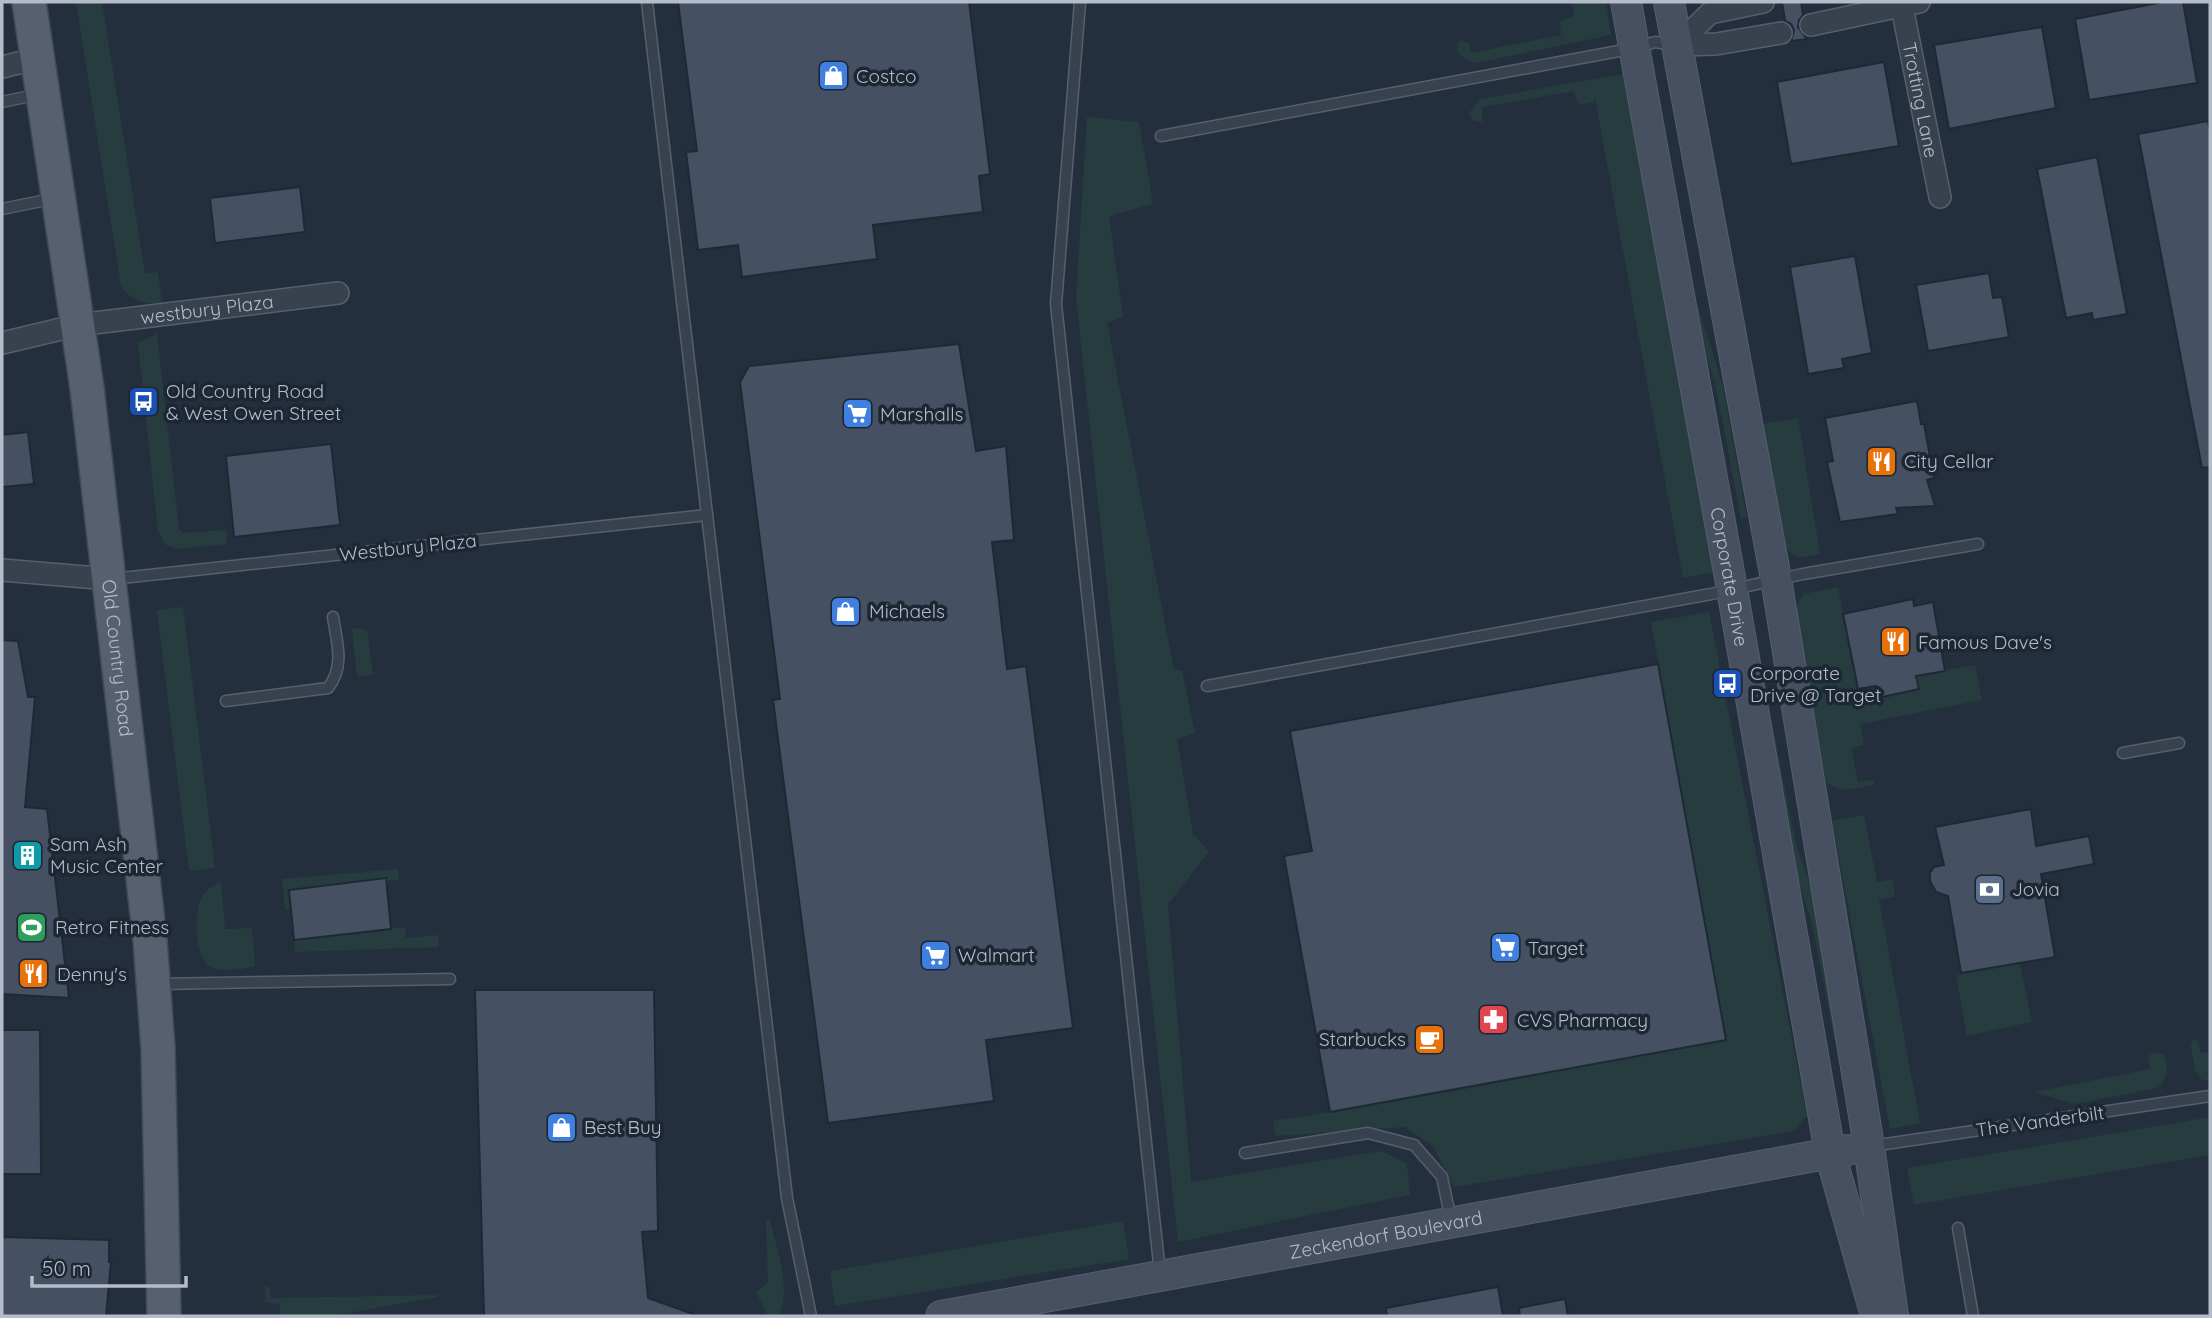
<svg xmlns="http://www.w3.org/2000/svg" width="2212" height="1318" viewBox="0 0 2212 1318" font-family="Quicksand,sans-serif">
<style>
.green{fill:#263c3f}
.building{fill:#455162;stroke:#1f2835;stroke-width:2}
.lines{fill:none;stroke-linecap:round;stroke-linejoin:round}
.lane-casing{stroke:#565f6c;stroke-width:13}
.street-casing{stroke:#565f6c;stroke-width:24}
.secondary-casing{stroke:#565f6c;stroke-width:32}
.primary-casing{stroke:#414a57;stroke-width:36}
.lane{stroke:#38414e;stroke-width:10}
.street{stroke:#38414e;stroke-width:21}
.secondary{stroke:#465061;stroke-width:30}
.primary{stroke:#56606e;stroke-width:33}
.labels{text-anchor:middle;dominant-baseline:central;stroke-width:7;stroke-linejoin:round;paint-order:stroke}
.poi-label{font-size:19px;fill:#b4bcc9;stroke:#1d2633;text-anchor:start}
.street-label{font-size:19px;fill:#b4bcc9;stroke:#1d2633}
</style>
<rect width="100%" height="100%" fill="#242f3e"/>
<g class="green">
<path d="M76,2H102L145,273L158,272L162,303C144,304 132,302 121,286Z"/>
<path d="M1572,2H1606L1611,35L1476,63L1464,58L1457,51V44L1460,40L1469,43L1471,53L1561,35L1560,21L1574,16Z"/>
<path d="M1623,74L1714,572L1683,578L1595,98L1594,102L1578,105L1574,91L1482,107V122L1472,120L1469,113L1480,99Z"/>
<path d="M1087,117L1139,122L1153,204L1109,216L1123,317L1107,323L1174,670H1182L1195,733L1177,739L1193,834L1209,852L1168,904L1191,1182L1381,1151L1407,1164L1410,1195L1178,1242L1076,298Z"/>
<path d="M1691,284L1723,386L1747,518L1741,519L1715,383L1697,328Z"/>
<path d="M157,334L179,529L183,533L226,530L227,544L177,549L166,545L158,531L138,343Z"/>
<path d="M1798,418L1820,554L1797,558L1781,544L1762,424Z"/>
<path d="M1838,587L1858,689L1876,686L1878,697L1918,689L1916,676L1975,665L1982,700L1860,724L1864,745L1851,748L1858,782L1873,780L1874,785C1854,788 1843,794 1826,782L1795,615L1799,600L1804,594Z"/>
<path d="M183,607L215,868L189,871L157,610Z"/>
<path d="M1709,612L1807,1116L1794,1131L1454,1187L1433,1146L1405,1127L1276,1136L1273,1121L1330,1112L1725,1040L1651,622Z"/>
<path d="M1753,625L1795,840L1815,900L1851,1093L1845,1094L1812,923L1793,864Z"/>
<path d="M352,628L367,630L373,675L357,676Z"/>
<path d="M1864,815L1877,882L1892,879L1895,896L1879,900L1920,1123L1890,1129L1832,821Z"/>
<path d="M398,869L399,880L289,890L291,908L285,910L282,879Z"/>
<path d="M221,882L225,929L252,928L255,967C242,968 224,973 211,967C194,958 194,915 201,899C205,890 212,886 221,882Z"/>
<path d="M405,927L406,938L438,935L439,947L295,952L294,940Z"/>
<path d="M2020,963L2032,1022L1967,1036L1956,975Z"/>
<path d="M2194,1039L2198,1041L2201,1053L2210,1052V1080H2202L2196,1072L2190,1044Z"/>
<path d="M2152,1052L2163,1054C2169,1067 2169,1078 2157,1088L2075,1104L2034,1092L2150,1069L2148,1054Z"/>
<path d="M2210,1117V1155L1914,1205L1907,1168Z"/>
<path d="M770,1219C776,1249 792,1286 779,1315L768,1316L756,1292L768,1283L766,1220Z"/>
<path d="M1123,1221L1129,1259L835,1306L830,1271Z"/>
<path d="M265,1286L269,1287L271,1298L437,1295V1297L332,1316H280V1304L265,1302Z"/>
</g>
<g class="building">
<path d="M678,2H969L990,174L979,176L983,212L873,225L877,259L742,277L738,245L698,250L686,152L697,151Z"/>
<path d="M1782,2H1801L1803,15L1799,20L1798,27L1807,39L1791,41L1794,30L1791,24L1785,21Z"/>
<path d="M2163,2H2183L2197,83L2089,100L2075,19Z"/>
<path d="M2042,27L2056,108L1949,129L1934,45Z"/>
<path d="M1884,62L1899,146L1791,164L1777,82Z"/>
<path d="M2208,121L2210,131V467L2202,468L2138,134Z"/>
<path d="M2097,157L2127,314L2093,320L2092,313L2066,318L2037,169Z"/>
<path d="M300,187L305,232L215,243L210,198Z"/>
<path d="M1855,256L1872,353L1842,359L1844,368L1808,374L1790,267Z"/>
<path d="M1989,273L1993,298L2002,297L2009,337L1928,351L1916,285Z"/>
<path d="M959,344L976,451L1006,446L1014,540L992,542L1007,669L1026,666L1073,1028L986,1040L994,1101L828,1123L773,700L780,699L740,382L749,366Z"/>
<path d="M1917,401L1921,424H1924L1934,478L1927,480L1935,506L1896,508L1898,514L1840,522L1827,462L1833,461L1825,418Z"/>
<path d="M28,432L34,484L2,487V435Z"/>
<path d="M331,444L340,525L234,537L226,456Z"/>
<path d="M1913,599L1914,606L1933,602L1945,671L1916,676L1919,689L1878,698L1876,686L1858,689L1843,614Z"/>
<path d="M2,640L18,641L28,697H35L25,807L47,809L69,998L2,994Z"/>
<path d="M1658,664L1726,1040L1330,1112L1284,856L1312,851L1290,731Z"/>
<path d="M2031,809L2036,846L2089,836L2094,864L2041,874L2055,957L1961,973L1948,896L1936,892L1930,881V873L1934,867L1944,865L1935,827Z"/>
<path d="M386,878L391,929L294,940L289,890Z"/>
<path d="M475,990H654L658,1231L642,1232L648,1298L693,1314V1316H484Z"/>
<path d="M2,1030H40L41,1174H2Z"/>
<path d="M2,1237L109,1240V1262H111L106,1316H2Z"/>
<path d="M1498,1287L1503,1316H1387L1386,1308Z"/>
<path d="M1565,1299L1568,1316H1520L1519,1308Z"/>
</g>
<g class="lines">
<defs>
<g id="lane">
<path d="M647,2L787,1198L811,1316"/>
<path d="M1080,2L1056,304L1160,1273"/>
<path d="M2,102L40,94"/>
<path d="M1161,136L1635,48L1655,42L1674,45"/>
<path d="M2,209L56,198"/>
<path d="M112,579L707,515"/>
<path d="M1207,686L1711,594L1803,574L1978,544"/>
<path d="M226,701L328,688C345,666 337,643 333,617"/>
<path d="M2123,753L2179,743"/>
<path d="M157,984L450,979"/>
<path d="M1872,1146L2210,1096"/>
<path d="M1245,1153L1368,1133L1414,1145L1442,1177L1451,1220"/>
<path d="M1958,1228L1973,1316"/>
</g>
<g id="street">
<path id="s1" d="M1901,2L1940,197"/>
<path d="M1811,25L1919,2"/>
<path d="M1677,45L1716,44L1781,33"/>
<path d="M1677,45L1710,13L1763,2"/>
<path d="M2,67L38,58"/>
<path id="s2" d="M2,343L78,325L338,293"/>
<path d="M2,570L109,579"/>
</g>
<g id="secondary">
<path id="s3" d="M1626,2L1732,589L1830,1153L1876,1316"/>
<path d="M1669,2L1776,579L1869,1146L1893,1316"/>
<path id="s4" d="M941,1316L1848,1150"/>
</g>
<g id="primary">
<path id="s5" d="M29,2L87,388L150,940L158,1048L164,1316"/>
</g>
</defs>
<use href="#lane" class="lane-casing"/>
<use href="#street" class="street-casing"/>
<use href="#secondary" class="secondary-casing"/>
<use href="#primary" class="primary-casing"/>
<use href="#lane" class="lane"/>
<use href="#street" class="street"/>
<use href="#secondary" class="secondary"/>
<use href="#primary" class="primary"/>
</g>
<defs>
<symbol id="shop-square" viewBox="-11 -11 22 22"><rect x="-9" y="-9" width="18" height="18" rx="4" fill="#3f7fe0" stroke="#1d2633"/><path d="M-5-2.5h2.3a2.7 3.5 0 0 1 5.4 0H5L5.5 6h-11ZM-1.5-2.5h3a1.5 2.3 0 0 0-3 0Z" fill="#fff"/></symbol>
<symbol id="bus-square" viewBox="-11 -11 22 22"><rect x="-9" y="-9" width="18" height="18" rx="4" fill="#1a4fb4" stroke="#1d2633"/><path d="M-5-6H5V4H4V6H2V4H-2V6H-4V4H-5ZM-3.5-4V0h7V-4ZM-3.5 1.2v1.5H-2V1.2ZM2 1.2v1.5H3.5V1.2Z" fill="#fff"/></symbol>
<symbol id="supermarket-square" viewBox="-11 -11 22 22"><rect x="-9" y="-9" width="18" height="18" rx="4" fill="#3f7fe0" stroke="#1d2633"/><path d="M-6-5.5h2.5l.6 2H6L4.5 2H-2.5L-4.4-4H-6ZM-1.5 3.2a1.3 1.3 0 1 0 .1 0ZM3 3.2a1.3 1.3 0 1 0 .1 0Z" fill="#fff"/></symbol>
<symbol id="restaurant-square" viewBox="-11 -11 22 22"><rect x="-9" y="-9" width="18" height="18" rx="4" fill="#e8710a" stroke="#1d2633"/><path d="M-5-6h1v4h1v-4h1v4h1v-4h1v5L-1.5 .5V6h-2V.5L-5-1ZM5-6V6H3V1.5H1.5Q1.5-4 5-6Z" fill="#fff"/></symbol>
<symbol id="building-square" viewBox="-11 -11 22 22"><rect x="-9" y="-9" width="18" height="18" rx="4" fill="#0f9aa8" stroke="#1d2633"/><path d="M-4-6H4V6H1V3H-1V6H-4ZM-2.5-4.3h1.7v1.8h-1.7ZM.8-4.3h1.7v1.8H.8ZM-2.5-1h1.7V.8h-1.7ZM.8-1h1.7V.8H.8Z" fill="#fff"/></symbol>
<symbol id="bank-square" viewBox="-11 -11 22 22"><rect x="-9" y="-9" width="18" height="18" rx="4" fill="#5c6f8a" stroke="#1d2633"/><path d="M-6-4H6V4H-6ZM0-2.3a2.3 2.3 0 1 0 0 4.6a2.3 2.3 0 1 0 0-4.6Z" fill="#fff"/></symbol>
<symbol id="stadium-square" viewBox="-11 -11 22 22"><rect x="-9" y="-9" width="18" height="18" rx="4" fill="#2e9e5b" stroke="#1d2633"/><path d="M0-5a6.5 5 0 1 0 0 10a6.5 5 0 1 0 0-10ZM-3.5-1.8h7v3.6h-7Z" fill="#fff"/></symbol>
<symbol id="pharmacy-square" viewBox="-11 -11 22 22"><rect x="-9" y="-9" width="18" height="18" rx="4" fill="#e0444e" stroke="#1d2633"/><path d="M-2-6h4v4h4v4h-4v4h-4v-4h-4v-4h4Z" fill="#fff"/></symbol>
<symbol id="cafe-square" viewBox="-11 -11 22 22"><rect x="-9" y="-9" width="18" height="18" rx="4" fill="#e8710a" stroke="#1d2633"/><path d="M-5.5-4.5H6V0H3Q3 3.5 0 3.5H-2.5Q-5.5 3.5-5.5 0ZM3-3.2v2h1.7v-2ZM-6 4.5H4V6H-6Z" fill="#fff"/></symbol>
</defs>
<g fill-rule="evenodd">
<use href="#shop-square" x="816" y="58" width="35" height="35"/>
<use href="#bus-square" x="126" y="384" width="35" height="35"/>
<use href="#supermarket-square" x="840" y="396" width="35" height="35"/>
<use href="#restaurant-square" x="1864" y="444" width="35" height="35"/>
<use href="#shop-square" x="828" y="594" width="35" height="35"/>
<use href="#restaurant-square" x="1878" y="624" width="35" height="35"/>
<use href="#bus-square" x="1710" y="666" width="35" height="35"/>
<use href="#building-square" x="10" y="838" width="35" height="35"/>
<use href="#bank-square" x="1972" y="872" width="35" height="35"/>
<use href="#stadium-square" x="14" y="910" width="35" height="35"/>
<use href="#supermarket-square" x="1488" y="930" width="35" height="35"/>
<use href="#supermarket-square" x="918" y="938" width="35" height="35"/>
<use href="#restaurant-square" x="16" y="956" width="35" height="35"/>
<use href="#pharmacy-square" x="1476" y="1002" width="35" height="35"/>
<use href="#cafe-square" x="1412" y="1022" width="35" height="35"/>
<use href="#shop-square" x="544" y="1110" width="35" height="35"/>
</g>
<g class="labels">
<g class="poi-label">
<text x="856" y="76">Costco</text>
<text x="166" y="391">Old Country Road<tspan x="166" dy="22">&amp; West Owen Street</tspan></text>
<text x="880" y="414">Marshalls</text>
<text x="1904" y="461">City Cellar</text>
<text x="869" y="611">Michaels</text>
<text x="1918" y="642">Famous Dave's</text>
<text x="1750" y="673">Corporate<tspan x="1750" dy="22">Drive @ Target</tspan></text>
<text x="50" y="844">Sam Ash<tspan x="50" dy="22">Music Center</tspan></text>
<text x="2012" y="889">Jovia</text>
<text x="55" y="927">Retro Fitness</text>
<text x="1528" y="948">Target</text>
<text x="958" y="955">Walmart</text>
<text x="57" y="974">Denny's</text>
<text x="1517" y="1020">CVS Pharmacy</text>
<text x="1406" y="1039" text-anchor="end">Starbucks</text>
<text x="584" y="1127">Best Buy</text>
</g>
<g class="street-label">
<text stroke="none"><textPath href="#s1" startOffset="100">Trotting Lane</textPath></text>
<text stroke="none"><textPath href="#s2" startOffset="208">westbury Plaza</textPath></text>
<text transform="translate(408 547) rotate(-6)">Westbury Plaza</text>
<text stroke="none"><textPath href="#s3" startOffset="584">Corporate Drive</textPath></text>
<text stroke="none"><textPath href="#s5" startOffset="662">Old Country Road</textPath></text>
<text transform="translate(2040 1121) rotate(-8)">The Vanderbilt</text>
<text stroke="none"><textPath href="#s4" startOffset="452">Zeckendorf Boulevard</textPath></text>
</g>
</g>
<rect width="2212" height="1318" fill="none" stroke="#b4bcc9" stroke-width="7"/>
<path d="M32 1276v10h154v-10" fill="none" stroke="#b4bcc9" stroke-width="3.5"/>
<text x="42" y="1276" font-size="21" fill="#b4bcc9" stroke="#1d2633" stroke-width="5" paint-order="stroke">50 m</text>
</svg>
